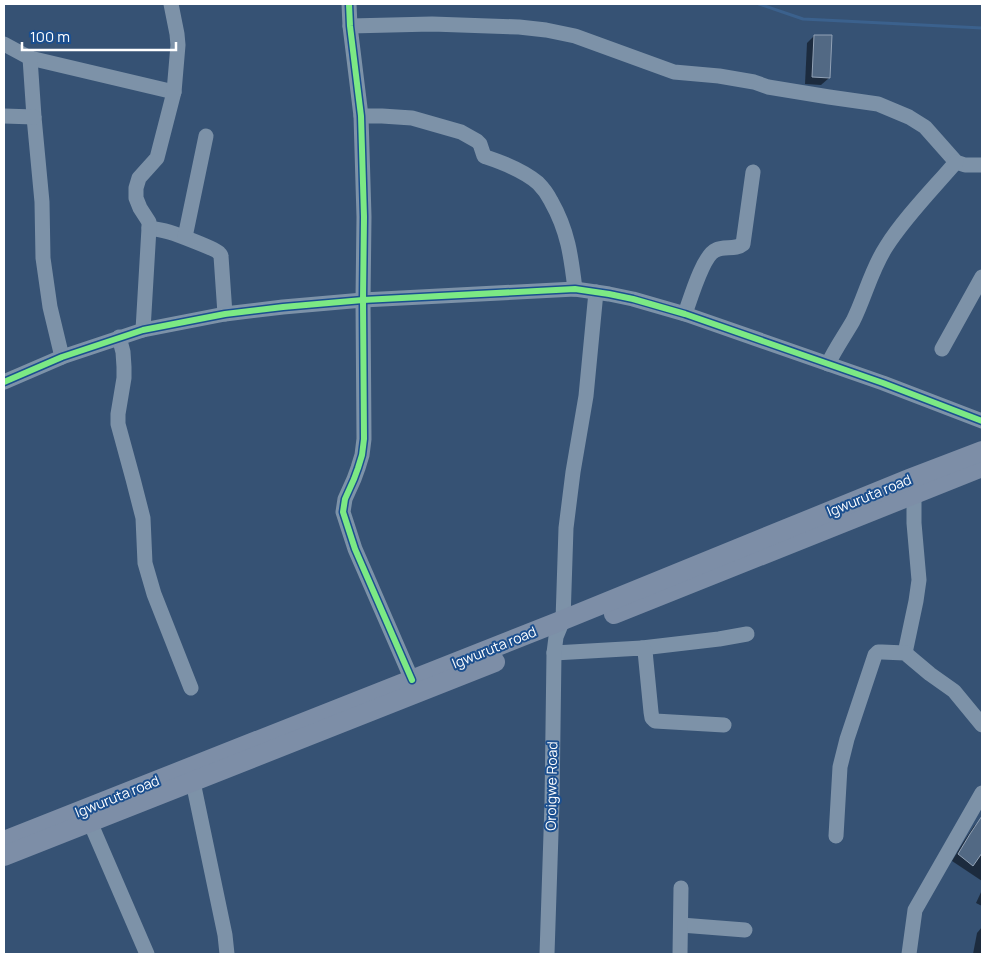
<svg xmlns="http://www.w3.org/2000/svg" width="986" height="958" viewBox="0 0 986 958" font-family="Manrope,sans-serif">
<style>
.shadow{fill:#0007}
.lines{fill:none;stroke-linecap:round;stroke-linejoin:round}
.stream{stroke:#3b618d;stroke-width:3}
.building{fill:#526984;stroke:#92a2b6}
.minor{stroke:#7d92a8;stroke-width:15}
.major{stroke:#7d8ea7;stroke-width:20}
.cycleway-casing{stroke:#1b4f8f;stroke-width:9}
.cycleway{stroke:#7ce984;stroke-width:6}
.labels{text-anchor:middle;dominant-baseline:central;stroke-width:4;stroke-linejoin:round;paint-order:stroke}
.street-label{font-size:14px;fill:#fff;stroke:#1b4f8f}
</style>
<rect width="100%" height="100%" fill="#365274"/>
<g class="shadow">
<path d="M814,36L829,78L821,85L805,84L807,43Z"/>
<path d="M981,820L982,821V881L952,861L964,841L974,826Z"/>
<path d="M982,890V906L976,903Z"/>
<path d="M982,927V954H973L977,933Z"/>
</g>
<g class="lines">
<path class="stream" d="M759,4L803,19L982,28"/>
</g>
<g class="building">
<path d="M814,35H832L830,78L812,77Z"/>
<path d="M982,816V853L973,866L958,854L970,834Z"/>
</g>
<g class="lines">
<g class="minor">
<path d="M349,4L350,26L361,116L364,217L363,300L364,439L362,455L358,468L354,479L345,499L343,512L355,549L412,680"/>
<path d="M350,26L432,24L519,27L546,30L575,36L674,72L719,76L754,82L768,87L829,97L878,104L909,117L925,127L956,162L965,165H982"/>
<path d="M4,44L30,58L174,92"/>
<path d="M30,58L34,117L42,202L43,258L50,307L62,357"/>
<path d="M4,116L34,117"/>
<path d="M361,116H382L412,118L461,132L477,141L480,144L484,156L486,157C504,163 524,171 538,183C543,188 548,195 551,201C568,231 571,256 575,289"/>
<path d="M149,228C156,229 162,230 169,232C176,234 216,249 219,253C220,254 221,255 221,256L225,314"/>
<path d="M185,237L206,136"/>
<path d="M685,314C690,300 703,255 716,250C724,246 736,250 743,244L753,172"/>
<path d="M143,330L149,228V222L140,208L136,198V188L139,178L157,158L174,92L178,45L177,34L171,4"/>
<path d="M119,337L123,352L124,367V378L118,414V424L133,479L143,518L145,563L154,594L191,688"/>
<path d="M942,349L982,277"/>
<path d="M828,364C835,349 845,335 853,321C865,297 871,270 886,247C905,217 933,189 956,162"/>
<path d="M4,382L62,357L143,330L225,314L283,307L363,300L575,289L609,294L633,299L685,314L883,383L982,421"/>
<path d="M642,648L719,639L747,634"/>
<path d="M554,653L642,648L645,651L651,712L652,718L655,721L724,725"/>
<path d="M905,653L916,601L919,580L914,523V495"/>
<path d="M193,782L225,935L227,954"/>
<path d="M90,822L147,954"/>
<path d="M836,836L840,767L847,739L875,655L878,652H882L905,653L930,674L954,691L982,725"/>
<path d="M681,925L745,930"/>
<path d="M547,954L552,803L554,653L556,637L563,620L566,528L573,472L586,396L596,292"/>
<path d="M680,954L681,888"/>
<path d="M909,954L915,910L982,793"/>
</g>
<g class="major">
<path d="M614,614L982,467"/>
<path d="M4,841L563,620L909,479L982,451"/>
<path d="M4,856L495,662"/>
</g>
<defs>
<g id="cycleway">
<path d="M349,4L350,26L361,116L364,217L363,300L364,439L362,455L358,468L354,479L345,499L343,512L355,549L412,680"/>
<path d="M4,382L62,357L143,330L225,314L283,307L363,300L575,289L609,294L633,299L685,314L883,383L982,421"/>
</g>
</defs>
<use href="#cycleway" class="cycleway-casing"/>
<use href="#cycleway" class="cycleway"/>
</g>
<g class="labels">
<g class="street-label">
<text transform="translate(869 495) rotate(-22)">Igwuruta road</text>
<text transform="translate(494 647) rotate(-22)">Igwuruta road</text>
<text transform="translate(551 786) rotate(-89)">Oroigwe Road</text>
<text transform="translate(117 796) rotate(-22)">Igwuruta road</text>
</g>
</g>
<rect width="986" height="958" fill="none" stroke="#ffffff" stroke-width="10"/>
<path d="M22 42v8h154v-8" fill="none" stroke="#ffffff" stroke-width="2.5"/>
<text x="30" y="42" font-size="15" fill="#ffffff" stroke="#1b4f8f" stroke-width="4" paint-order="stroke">100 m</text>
</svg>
